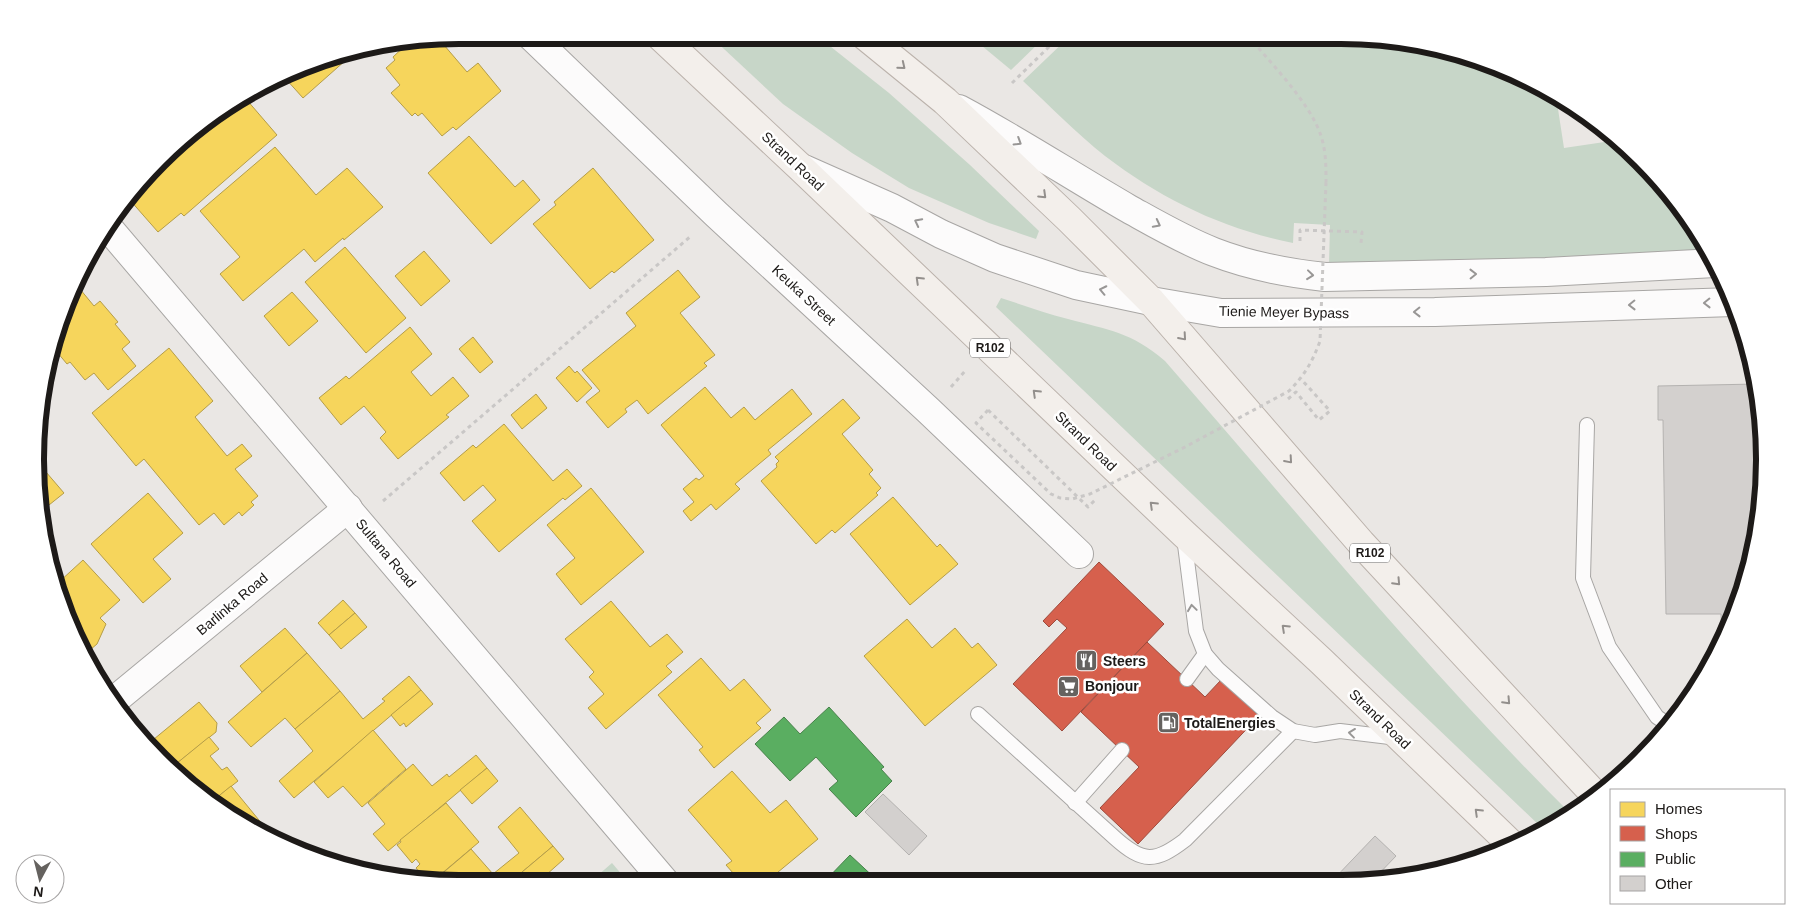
<svg xmlns="http://www.w3.org/2000/svg" width="1800" height="919" viewBox="0 0 1800 919" font-family="Helvetica,sans-serif">
<style>
.green{fill:#c7d6c8}
.homes{fill:#f6d55c;stroke:#b59d48}
.shops{fill:#d6604d;stroke:#9e4b3d}
.public{fill:#5aae61;stroke:#48824b}
.building{fill:#d3d0ce;stroke:#b4b2b0}
.lines{fill:none;stroke-linecap:round;stroke-linejoin:round}
.service-casing{stroke:#a8a6a4;stroke-width:16}
.minor-casing{stroke:#a8a6a4;stroke-width:30}
.tertiary-casing{stroke:#a8a6a4;stroke-width:30}
.primary-casing{stroke:#bbb2ab;stroke-width:30}
.path{stroke:#c9c7c6;stroke-width:3;stroke-dasharray:4 4;stroke-linecap:butt}
.service{stroke:#fcfbfb;stroke-width:14}
.minor{stroke:#fcfbfb;stroke-width:28}
.tertiary{stroke:#fcfbfb;stroke-width:28}
.primary{stroke:#f3efeb;stroke-width:28}
.path-bridge{stroke:#c9c7c6;stroke-width:3;stroke-dasharray:4 4;stroke-linecap:butt}
.oneway{stroke:#938f8c}
.oneway2{stroke:#989695}
.labels{text-anchor:middle;dominant-baseline:central;stroke-width:5;stroke-linejoin:round;paint-order:stroke}
.shield{fill:#fff;stroke:#615f5d;stroke-width:1}
.shield-label{font-size:12px;font-weight:bold;fill:#1d1a18}
.street-label{font-size:14px;fill:#1d1a18;stroke:#fff}
.poi-label{font-size:14px;font-weight:bold;fill:#1d1a18;stroke:#fff;text-anchor:start}
.rim{fill:none;stroke:#1d1a18;stroke-width:6}
</style>
<rect width="100%" height="100%" fill="#eae7e4"/>
<g class="green">
<path d="M709,35H816L889,93L970,165L1039,231L1036,239L989,223L909,188L852,153L783,104Z"/>
<path d="M970,36H1046L1011,70Z"/>
<path d="M1070,36H1368L1450,49L1528,79L1556,96L1564,148L1618,140L1659,179L1711,253L1329,265L1330,225L1294,223L1293,243C1223,229 1161,199 1105,156C1076,133 1050,106 1023,81Z"/>
<path d="M1001,298C1023,305 1045,313 1068,319C1109,330 1131,332 1165,361C1298,513 1426,670 1570,813L1543,829L996,307Z"/>
<path d="M612,863L629,883H589Z"/>
</g>
<g class="homes">
<path d="M438,38L467,72L478,63L501,91L456,130L453,127L442,136L422,113L418,116L415,113L412,116L391,93L400,85L386,68L395,60L393,57L408,43Z"/>
<path d="M355,52L303,98L285,78L323,58Z"/>
<path d="M246,99L277,135L184,216L181,213L158,232L129,199L151,178L150,177L201,123Z"/>
<path d="M469,136L515,187L523,180L540,200L491,244L428,173Z"/>
<path d="M275,147L316,195L347,168L383,207L344,240L343,238L315,262L304,249L243,301L220,274L240,257L200,211Z"/>
<path d="M593,168L654,240L614,273L612,271L590,289L533,224L556,205L554,202Z"/>
<path d="M345,247L406,318L366,353L305,282Z"/>
<path d="M424,251L450,281L421,306L395,276Z"/>
<path d="M678,270L700,297L680,313L715,355L704,363L707,366L648,414L637,400L625,409L627,412L608,428L586,402L600,391L582,370L636,326L626,313Z"/>
<path d="M75,283L94,306L100,301L118,322L115,324L130,342L122,349L136,366L108,390L94,373L85,380L70,362L67,364L52,346L67,297Z"/>
<path d="M292,292L318,321L289,346L264,316Z"/>
<path d="M410,327L432,354L411,372L431,396L453,377L469,396L446,415L449,417L398,459L380,438L386,432L364,406L341,425L319,398L346,376L349,379Z"/>
<path d="M473,337L493,362L480,373L459,349Z"/>
<path d="M169,348L213,401L195,417L227,456L242,444L252,456L235,469L258,496L251,502L254,505L242,516L239,512L224,525L214,513L199,525L144,459L136,466L92,413Z"/>
<path d="M569,366L575,373L577,371L592,388L577,402L556,378Z"/>
<path d="M705,387L731,418L744,407L755,420L792,389L812,414L768,450L771,454L735,484L740,489L716,510L711,504L691,521L683,511L694,502L683,489L696,478L699,480L704,476L661,425Z"/>
<path d="M536,394L547,408L522,429L511,415Z"/>
<path d="M843,399L860,418L842,434L873,470L869,474L881,488L876,493L878,495L835,533L832,530L816,544L761,481L777,467L776,464L779,461L775,457Z"/>
<path d="M504,424L553,481L567,469L582,486L565,500L563,498L499,552L472,521L496,500L483,485L464,501L440,473L473,445L476,448Z"/>
<path d="M40,465L64,493L44,509L39,503Z"/>
<path d="M591,488L644,552L581,605L556,574L575,558L547,525Z"/>
<path d="M148,493L183,533L153,559L171,579L143,603L91,544Z"/>
<path d="M893,497L937,547L940,544L958,564L910,605L850,534Z"/>
<path d="M83,560L120,600L100,618L106,624L97,644L84,655L79,647L59,582Z"/>
<path d="M343,600L355,613L329,635L318,623Z"/>
<path d="M611,601L650,647L667,634L683,652L666,666L672,672L606,729L588,708L604,694L589,677L594,672L565,639Z"/>
<path d="M355,613L367,627L341,649L329,635Z"/>
<path d="M907,619L932,648L955,628L972,648L978,643L997,665L925,726L864,656Z"/>
<path d="M285,628L307,653L262,692L240,666Z"/>
<path d="M307,653L340,691L295,729L285,718L251,747L228,722Z"/>
<path d="M701,658L730,691L744,679L771,710L756,723L761,728L714,768L699,750L703,747L658,695Z"/>
<path d="M409,676L421,690L294,798L279,781L313,751L295,729L340,691L363,719L385,701L382,699Z"/>
<path d="M421,690L433,704L406,727L404,723L400,726L391,715Z"/>
<path d="M199,702L217,723L216,732L171,768L159,759L148,744Z"/>
<path d="M373,730L406,769L362,807L343,786L328,798L314,782Z"/>
<path d="M209,737L219,749L210,756L222,770L227,767L238,781L215,799L171,768Z"/>
<path d="M476,755L487,768L388,851L373,834L385,824L368,803L413,764L432,786L447,774L449,777Z"/>
<path d="M487,768L498,781L472,804L460,790Z"/>
<path d="M732,771L770,813L786,800L818,839L766,882L757,874L748,882H741L726,865L732,861L688,810Z"/>
<path d="M231,786L263,825L258,830L215,799Z"/>
<path d="M446,803L479,842L434,880L428,874L424,878L416,868L420,864L416,859L412,863L397,845L401,842L400,840Z"/>
<path d="M520,807L553,846L509,883H431L471,849L493,874L519,853L498,827Z"/>
<path d="M263,825L277,842L258,830Z"/>
<path d="M553,846L564,859L537,883L536,880L533,883H509Z"/>
</g>
<g class="shops">
<path d="M1099,562L1164,624L1062,731L1013,684L1067,628L1057,619L1049,627L1043,621Z"/>
<path d="M1147,642L1205,697L1221,680L1259,716L1138,844L1100,808L1139,767L1081,712Z"/>
</g>
<g class="public">
<path d="M829,707L884,767L881,769L892,781L856,817L829,789L838,781L816,757L790,781L755,744L784,717L800,734Z"/>
<path d="M850,855L879,882H824Z"/>
</g>
<g class="building">
<path d="M1757,384L1761,404L1764,487L1751,569L1722,646L1721,614H1666L1663,420H1658V386Z"/>
<path d="M883,794L927,836L909,855L865,812Z"/>
<path d="M1375,836L1396,856L1373,880L1332,881Z"/>
<path d="M1397,868L1407,877L1396,880H1385Z"/>
</g>
<g class="lines">
<defs>
<g id="service">
<path d="M1587,425L1583,578L1609,647L1657,717L1669,725"/>
<path d="M1184,537L1196,631L1205,654L1218,669L1272,717L1293,731L1315,735L1340,731L1398,738"/>
<path d="M1187,679L1205,654"/>
<path d="M978,714L1115,838C1143,863 1155,863 1185,840L1293,731"/>
<path d="M1075,803L1122,750"/>
</g>
<g id="minor">
<path d="M530,35L716,214L928,410L1079,554"/>
<path d="M106,225L665,882"/>
<path d="M116,699L348,508"/>
</g>
<g id="tertiary">
<path d="M959,109C1017,140 1072,176 1129,209C1156,224 1185,241 1214,252C1250,266 1287,273 1325,277L1546,272L1715,263"/>
<path d="M804,169L892,208L941,234L995,258L1076,285L1151,301L1221,313L1435,312L1733,302"/>
</g>
<g id="primary">
<path d="M659,35L801,168L1183,533L1321,661L1513,846"/>
<path d="M864,35L945,101L1069,219L1151,301L1361,543L1597,797"/>
</g>
</defs>
<use href="#service" class="service-casing"/>
<use href="#minor" class="minor-casing"/>
<use href="#tertiary" class="tertiary-casing"/>
<use href="#primary" class="primary-casing"/>
<g class="path">
<path d="M1248,36C1270,62 1311,104 1321,136C1326,151 1326,166 1326,182"/>
<path d="M1012,83L1060,36"/>
<path d="M1300,241V230L1362,232L1361,243"/>
<path d="M951,387L965,371"/>
<path d="M1288,399L1296,392L1319,420L1330,411L1301,379"/>
<path d="M988,410L1088,507L1095,500"/>
<path d="M383,501L691,236"/>
</g>
<use href="#service" class="service"/>
<use href="#minor" class="minor"/>
<use href="#tertiary" class="tertiary"/>
<use href="#primary" class="primary"/>
<path class="path-bridge" d="M988,410L976,423L1051,494L1060,498L1072,499L1090,494L1185,447L1289,391C1304,376 1313,361 1320,341L1326,182"/>
</g>
<defs><path id="oneway-chevron" d="M-2-3.5L2.5 0L-2 3.5" fill="none" stroke-width="1.6" stroke-linecap="round" stroke-linejoin="round" transform="scale(1.25)"/></defs>
<g class="oneway">
<use href="#oneway-chevron" transform="translate(902 66) rotate(39)"/>
<use href="#oneway-chevron" transform="translate(1043 195) rotate(44)"/>
<use href="#oneway-chevron" transform="translate(919 280) rotate(-136)"/>
<use href="#oneway-chevron" transform="translate(1183 337) rotate(49)"/>
<use href="#oneway-chevron" transform="translate(1036 393) rotate(-136)"/>
<use href="#oneway-chevron" transform="translate(1289 460) rotate(49)"/>
<use href="#oneway-chevron" transform="translate(1153 505) rotate(-136)"/>
<use href="#oneway-chevron" transform="translate(1397 582) rotate(47)"/>
<use href="#oneway-chevron" transform="translate(1285 628) rotate(-137)"/>
<use href="#oneway-chevron" transform="translate(1507 701) rotate(47)"/>
<use href="#oneway-chevron" transform="translate(1478 812) rotate(-136)"/>
</g>
<g class="oneway2">
<use href="#oneway-chevron" transform="translate(1018 142) rotate(32)"/>
<use href="#oneway-chevron" transform="translate(918 222) rotate(-153)"/>
<use href="#oneway-chevron" transform="translate(1157 224) rotate(27)"/>
<use href="#oneway-chevron" transform="translate(1473 274) rotate(-1)"/>
<use href="#oneway-chevron" transform="translate(1310 275) rotate(6)"/>
<use href="#oneway-chevron" transform="translate(1103 290) rotate(-168)"/>
<use href="#oneway-chevron" transform="translate(1707 303) rotate(179)"/>
<use href="#oneway-chevron" transform="translate(1632 305) rotate(179)"/>
<use href="#oneway-chevron" transform="translate(1417 312) rotate(179)"/>
<use href="#oneway-chevron" transform="translate(1192 608) rotate(-98)"/>
<use href="#oneway-chevron" transform="translate(1352 733) rotate(-173)"/>
</g>
<defs>
<symbol id="restaurant-square" viewBox="-11 -11 22 22"><rect x="-9" y="-9" width="18" height="18" rx="4" fill="#65625f" stroke="#fff"/><path d="M-5-6h1v4h1v-4h1v4h1v-4h1v5L-1.5 .5V6h-2V.5L-5-1ZM5-6V6H3V1.5H1.5Q1.5-4 5-6Z" fill="#fff"/></symbol>
<symbol id="supermarket-square" viewBox="-11 -11 22 22"><rect x="-9" y="-9" width="18" height="18" rx="4" fill="#65625f" stroke="#fff"/><path d="M-6-5.5h2.5l.6 2H6L4.5 2H-2.5L-4.4-4H-6ZM-1.5 3.2a1.3 1.3 0 1 0 .1 0ZM3 3.2a1.3 1.3 0 1 0 .1 0Z" fill="#fff"/></symbol>
<symbol id="fuel-square" viewBox="-11 -11 22 22"><rect x="-9" y="-9" width="18" height="18" rx="4" fill="#65625f" stroke="#fff"/><path d="M-5.5-6h7V0h2V4h1.3V-2.5L3-4.5l.8-.8L6-3V5H2.5V1h-1V6h-7ZM-4.2-4.7v3.2H.2V-4.7Z" fill="#fff"/></symbol>
</defs>
<g fill-rule="evenodd">
<use href="#restaurant-square" x="1074" y="648" width="25" height="25"/>
<use href="#supermarket-square" x="1056" y="674" width="25" height="25"/>
<use href="#fuel-square" x="1156" y="710" width="25" height="25"/>
</g>
<g class="labels">
<g class="shield">
<rect x="970" y="338.5" width="40" height="19" rx="4"/>
<rect x="1350" y="543.5" width="40" height="19" rx="4"/>
</g>
<g class="shield-label">
<text x="990" y="348">R102</text>
<text x="1370" y="553">R102</text>
</g>
<g class="street-label">
<text transform="translate(793 161) rotate(43)">Strand Road</text>
<text transform="translate(804 295) rotate(43)">Keuka Street</text>
<text transform="translate(1284 312) rotate(1)">Tienie Meyer Bypass</text>
<text transform="translate(1086 441) rotate(44)">Strand Road</text>
<text transform="translate(386 553) rotate(50)">Sultana Road</text>
<text transform="translate(232 604) rotate(-40)">Barlinka Road</text>
<text transform="translate(1380 719) rotate(44)">Strand Road</text>
</g>
<g class="poi-label">
<text x="1103" y="661">Steers</text>
<text x="1085" y="686">Bonjour</text>
<text x="1184" y="723">TotalEnergies</text>
</g>
</g>
<path d="M0 0H1800V919H0ZM459 44H1341A415 415 0 0 1 1756 459V460A415 415 0 0 1 1341 875H459A415 415 0 0 1 44 460V459A415 415 0 0 1 459 44Z" fill="#fff" fill-rule="evenodd"/>
<path class="rim" d="M459 44H1341A415 415 0 0 1 1756 459V460A415 415 0 0 1 1341 875H459A415 415 0 0 1 44 460V459A415 415 0 0 1 459 44Z"/>
<rect x="1610" y="789" width="175" height="115" fill="#ffffff" stroke="#a5a3a3"/>
<rect x="1620" y="802" width="25" height="15" fill="#f6d55c" stroke="#a5a3a3"/>
<text x="1655" y="814" font-size="15" fill="#1d1a18">Homes</text>
<rect x="1620" y="826" width="25" height="15" fill="#d6604d" stroke="#a5a3a3"/>
<text x="1655" y="839" font-size="15" fill="#1d1a18">Shops</text>
<rect x="1620" y="852" width="25" height="15" fill="#5aae61" stroke="#a5a3a3"/>
<text x="1655" y="864" font-size="15" fill="#1d1a18">Public</text>
<rect x="1620" y="876" width="25" height="15" fill="#d3d0ce" stroke="#a5a3a3"/>
<text x="1655" y="889" font-size="15" fill="#1d1a18">Other</text>
<g transform="translate(40 879) rotate(187)"><circle r="24" fill="#ffffff" stroke="#a5a3a3"/>
<path d="M0-4L9 19L0 12L-9 19Z" fill="#65625f"/>
<text y="-8" font-size="14" font-weight="bold" text-anchor="middle" fill="#1d1a18">N</text>
</g>
</svg>
